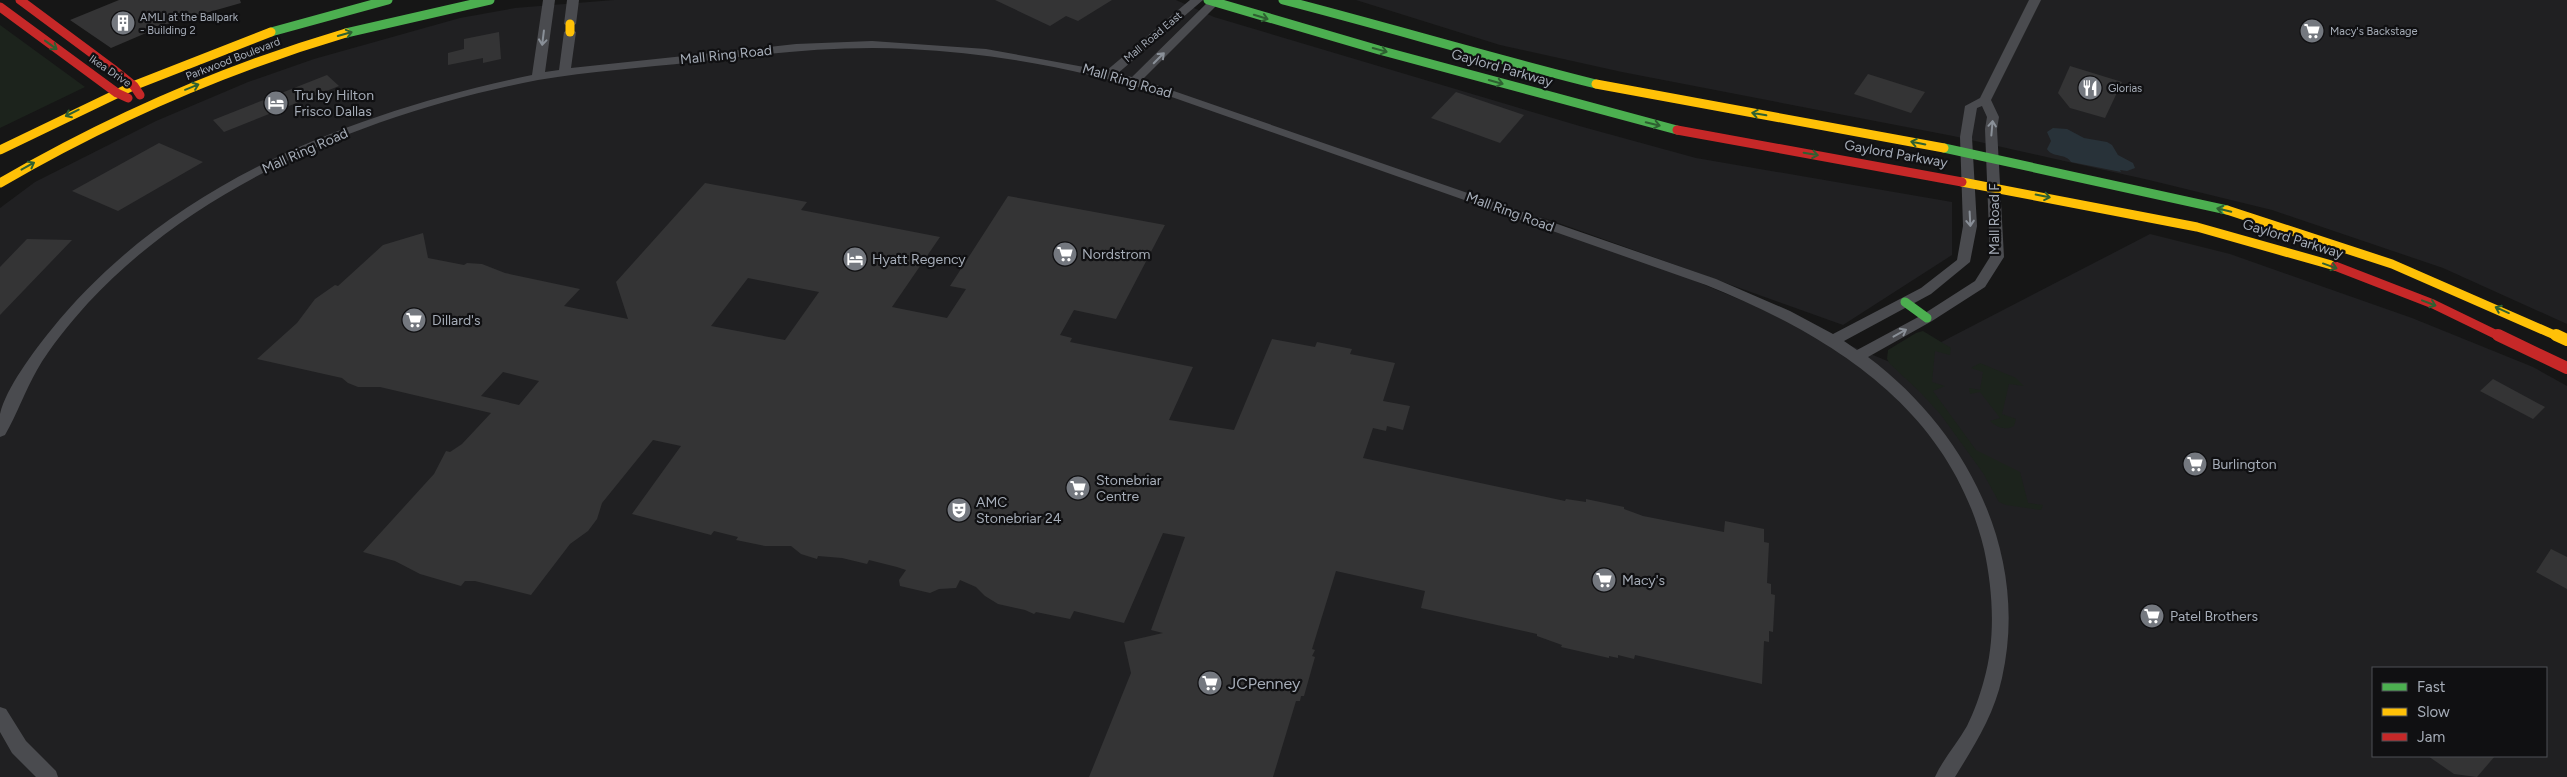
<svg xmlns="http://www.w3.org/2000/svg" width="2567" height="777" viewBox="0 0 2567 777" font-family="Figtree,sans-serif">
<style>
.built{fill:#202022;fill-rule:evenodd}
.green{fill:#1c231c}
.water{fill:#283239}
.building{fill:#343435;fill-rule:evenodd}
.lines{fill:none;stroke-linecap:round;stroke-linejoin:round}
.street{fill:#4a4b4f;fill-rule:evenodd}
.fast{stroke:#4caf50;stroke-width:9}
.slow-far1{stroke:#ffc107;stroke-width:9}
.slow{stroke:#ffc107;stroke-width:12}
.jam-far1{stroke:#c62828;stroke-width:9}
.jam{stroke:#c62828;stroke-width:12}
.oneway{stroke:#2e6031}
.oneway2{stroke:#8a9098}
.labels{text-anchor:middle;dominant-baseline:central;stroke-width:4.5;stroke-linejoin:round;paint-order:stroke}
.far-poi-label{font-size:11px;fill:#a6adb8;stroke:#101012;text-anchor:start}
.far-street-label{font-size:11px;fill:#a6adb8;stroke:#101012}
.street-label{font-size:14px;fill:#a6adb8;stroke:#101012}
.poi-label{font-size:14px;fill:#a6adb8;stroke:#101012;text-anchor:start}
.near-poi-label{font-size:16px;fill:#a6adb8;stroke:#101012;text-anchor:start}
</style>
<rect width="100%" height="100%" fill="#161616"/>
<g class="built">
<path d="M614,0H1176L1214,17L1583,127L1696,158L1952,202V255L1843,325L1539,216L1897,365L2150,234L2230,254L2412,318L2533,367L2567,386V777H0V208L35,182L156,121L248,82L314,59L460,18L515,8ZM2373,668H2546V756H2373Z"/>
<path d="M1356,0H2567V324L2443,268L2272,210L2149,180L1953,136L1622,72L1500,45Z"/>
</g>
<g class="green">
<path d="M0,25L85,87L0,128Z"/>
<path d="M1923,331L1951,348L1950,355L1935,351L1932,382L1945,386L1933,391L1976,450L2020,472L2028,503L2043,505L2041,510L2006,505L1999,502L1983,473L1941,415L1921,393L1890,364L1887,359L1888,350L1916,333Z"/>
<path d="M1980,363L2016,378L2024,386L2009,384L2002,414L2016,419L2014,426C2005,431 1996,427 1990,421L2000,418L1980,392L1970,394L1969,388L1980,390L1983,372L1971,368Z"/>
</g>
<path class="water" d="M2053,128L2067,129L2084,138L2107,142L2112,145L2118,155L2133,163L2135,168L2127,171L2120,170L2121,172L2071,162C2066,153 2052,158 2047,149L2051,141L2047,132Z"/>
<g class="building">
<path d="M119,0H240L241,3L167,24L111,48L70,20Z"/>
<path d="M995,0H1112L1078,21L1066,16L1050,26Z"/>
<path d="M499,32L501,59L483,63V58L448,65V53L464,49V39Z"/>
<path d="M2070,66L2122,82L2105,118L2070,108L2058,93Z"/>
<path d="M1868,74L1925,92L1911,113L1854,94Z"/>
<path d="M327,75L339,86L224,132L213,120Z"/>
<path d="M1456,92L1524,115L1500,143L1431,118Z"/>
<path d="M159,143L203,162L118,211L72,191Z"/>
<path d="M705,183L807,202L801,210L940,237L892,307L947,318L966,289L950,286L1008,196L1165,225L1116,319L1074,310L1060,335L1072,338L1070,342L1193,367L1169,420L1234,430L1272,339L1315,347L1317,342L1352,349L1350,354L1395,363L1383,401L1410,406L1403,430L1387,426L1386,431L1373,428L1363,458L1565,501L1566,499L1586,502V499L1624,507V509L1643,516L1724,532L1725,521L1764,529V542L1769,543L1767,583L1771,584V594L1775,595L1773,632L1769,631V642L1764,641L1762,684L1635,655L1634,659L1618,655V658L1609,656V658L1561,647L1562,645L1537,636V634L1421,608L1425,591L1336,571L1312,649L1315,650L1312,656L1315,657L1304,696H1301L1300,701H1296L1273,777H1089L1131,673L1124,642L1163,633L1151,630L1185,537L1163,533L1124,623L1074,611L1070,619L1036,612L1034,614L1025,610L998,604L985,596L976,587L960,580L956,588L939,589L930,593L900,586L899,580L906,570L897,567L869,560L867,564L842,558L818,556L817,559L801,554L791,546H765L736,540L738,537L714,531L711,535L632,514L681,446L653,440L602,503L597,519L588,531L570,544L531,595L475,581H465L461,586L420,574L395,561L363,552L434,474L446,451L450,452L462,444L491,413L380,387H358L348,383L342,378L257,359L297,323L315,299L335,285L338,286L383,245L423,233L428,258L464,265L467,263L482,264L505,273L580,289L564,306L628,319L616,282ZM748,278L819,292L785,340L711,326ZM503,372L539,381L519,405L481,396Z"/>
<path d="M27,239L72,240L0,315V267Z"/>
<path d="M2493,379L2545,407L2533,419L2480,391Z"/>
<path d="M2551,549L2567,557V589L2536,572Z"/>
<path d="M2428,756H2495L2477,777L2454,774Z"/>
</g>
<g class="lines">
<g class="street">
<path d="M543,0H555L545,72L559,70L564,32L570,29L576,32L571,68L796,44L872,41L986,49L1106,71L1190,0H1203L1117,74L1132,77L1210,0H1222L1142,80L1716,279L1790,311L1833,334L1921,288L1957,260L1963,226L1960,137L1965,106L1980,98L2029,0H2041L1991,100L1999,117L1997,129L2004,257L1985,287L1932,321L1868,357C1967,431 2030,554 2002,678C1994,715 1974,746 1955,777H1935C1943,759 1957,744 1967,726C1974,712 1980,695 1984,680C1996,638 1993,591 1984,549C1950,409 1832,336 1706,285L1166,95C1082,70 997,53 909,49C837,45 766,54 694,62C642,68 590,71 538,80C377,111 202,180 88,303C70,323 50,347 37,370C25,391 17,414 5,435L0,437C0,430 0,421 0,414C6,388 34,351 51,330C170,182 352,113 532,75ZM1982,106L1987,117L1985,129L1990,257L1975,281L1922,315L1857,350L1844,341L1931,294L1970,262L1977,226L1972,137L1977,108Z"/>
<path d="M567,0H579L576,24L570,27L564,24Z"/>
<path d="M0,707L6,709L26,741L56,771L58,777H36L12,753L0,732Z"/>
</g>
<g class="fast">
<path d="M1208,0L1379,50L1677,130"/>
<path d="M1283,0C1388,27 1491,58 1596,84"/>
<path d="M271,32L388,0"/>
<path d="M346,33L490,0"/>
<path d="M1944,148L2227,210"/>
<path d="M1905,302L1927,318"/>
</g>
<g class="slow-far1">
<path d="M570,24V32"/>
<path d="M1596,84L1944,148"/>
<path d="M0,150L133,86L271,32"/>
<path d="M1962,182L2197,227L2335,266"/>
<path d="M0,183C110,119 224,69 346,33"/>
<path d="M2227,210L2392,264L2559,337"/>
</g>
<path class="slow" d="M2556,335L2567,340"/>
<g class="jam-far1">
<path d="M20,0L113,69L134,86L140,95"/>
<path d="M0,7L117,93L128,98"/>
<path d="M1677,130L1962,182"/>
<path d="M2335,266L2433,304L2501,337"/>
</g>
<path class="jam" d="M2498,335L2567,368"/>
</g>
<defs><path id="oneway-shaft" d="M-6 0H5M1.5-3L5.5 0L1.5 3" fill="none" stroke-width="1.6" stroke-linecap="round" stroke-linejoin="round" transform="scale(1.25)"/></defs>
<g class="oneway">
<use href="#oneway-shaft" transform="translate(1261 17) rotate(17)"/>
<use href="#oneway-shaft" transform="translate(345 34) rotate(-16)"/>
<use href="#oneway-shaft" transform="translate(51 45) rotate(36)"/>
<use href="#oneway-shaft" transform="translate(1380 50) rotate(15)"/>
<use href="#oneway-shaft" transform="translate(1496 82) rotate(16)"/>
<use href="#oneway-shaft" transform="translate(192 87) rotate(-22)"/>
<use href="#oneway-shaft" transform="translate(72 113) rotate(154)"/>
<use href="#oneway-shaft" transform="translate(1759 114) rotate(-170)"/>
<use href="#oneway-shaft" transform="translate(1653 124) rotate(14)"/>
<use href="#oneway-shaft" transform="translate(1918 143) rotate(-169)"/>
<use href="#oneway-shaft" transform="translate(1811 154) rotate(10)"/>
<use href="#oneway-shaft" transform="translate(28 166) rotate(-29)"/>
<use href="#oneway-shaft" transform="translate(2043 196) rotate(11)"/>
<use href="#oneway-shaft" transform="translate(2224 210) rotate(-166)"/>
<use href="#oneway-shaft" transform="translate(2330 266) rotate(20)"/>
<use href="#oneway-shaft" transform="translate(2429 303) rotate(21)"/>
<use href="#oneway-shaft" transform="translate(2502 310) rotate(-156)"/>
</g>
<g class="oneway2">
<use href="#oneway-shaft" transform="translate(543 38) rotate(97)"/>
<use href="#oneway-shaft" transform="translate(1159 58) rotate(-45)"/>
<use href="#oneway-shaft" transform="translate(1992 128) rotate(-85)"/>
<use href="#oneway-shaft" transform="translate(1970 219) rotate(87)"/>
<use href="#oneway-shaft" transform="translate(1900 333) rotate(-29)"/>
</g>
<defs>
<symbol id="building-disc" viewBox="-11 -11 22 22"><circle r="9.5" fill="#74787f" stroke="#101012"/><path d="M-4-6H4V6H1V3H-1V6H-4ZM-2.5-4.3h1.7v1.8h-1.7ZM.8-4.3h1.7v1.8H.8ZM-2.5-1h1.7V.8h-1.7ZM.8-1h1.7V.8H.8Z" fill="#fff"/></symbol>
<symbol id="supermarket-disc" viewBox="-11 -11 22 22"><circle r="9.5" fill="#74787f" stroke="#101012"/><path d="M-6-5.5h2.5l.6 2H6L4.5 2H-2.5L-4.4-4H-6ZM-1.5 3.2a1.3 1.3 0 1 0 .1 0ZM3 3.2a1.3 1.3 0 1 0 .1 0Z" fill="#fff"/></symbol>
<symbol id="restaurant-disc" viewBox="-11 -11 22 22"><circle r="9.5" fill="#74787f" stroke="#101012"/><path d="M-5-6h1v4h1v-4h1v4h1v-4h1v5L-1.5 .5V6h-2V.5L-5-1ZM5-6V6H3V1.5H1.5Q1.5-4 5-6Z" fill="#fff"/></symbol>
<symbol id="hotel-disc" viewBox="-11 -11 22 22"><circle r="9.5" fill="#74787f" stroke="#101012"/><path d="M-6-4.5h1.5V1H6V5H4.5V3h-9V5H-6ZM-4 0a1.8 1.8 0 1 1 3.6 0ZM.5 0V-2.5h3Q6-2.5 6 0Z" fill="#fff"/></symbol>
<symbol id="theatre-disc" viewBox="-11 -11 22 22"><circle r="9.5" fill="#74787f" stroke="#101012"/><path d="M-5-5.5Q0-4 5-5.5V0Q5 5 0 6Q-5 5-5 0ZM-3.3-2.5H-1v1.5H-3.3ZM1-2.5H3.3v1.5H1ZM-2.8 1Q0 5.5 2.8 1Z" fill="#fff"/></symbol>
</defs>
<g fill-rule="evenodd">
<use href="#building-disc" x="109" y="9" width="28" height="28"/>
<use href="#supermarket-disc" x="2298" y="17" width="28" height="28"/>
<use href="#restaurant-disc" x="2076" y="74" width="28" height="28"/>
<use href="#hotel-disc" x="262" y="89" width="28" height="28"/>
<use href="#supermarket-disc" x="1051" y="240" width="28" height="28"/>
<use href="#hotel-disc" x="841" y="245" width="28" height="28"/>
<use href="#supermarket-disc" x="400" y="306" width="28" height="28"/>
<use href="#supermarket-disc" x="2181" y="450" width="28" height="28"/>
<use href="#supermarket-disc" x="1064" y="474" width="28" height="28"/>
<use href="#theatre-disc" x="945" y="496" width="28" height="28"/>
<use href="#supermarket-disc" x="1590" y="566" width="28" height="28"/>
<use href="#supermarket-disc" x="2138" y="602" width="28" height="28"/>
<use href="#supermarket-disc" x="1196" y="669" width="28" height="28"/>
</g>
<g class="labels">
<g class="far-poi-label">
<text x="140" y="17">AMLI at the Ballpark<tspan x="140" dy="13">- Building 2</tspan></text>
<text x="2330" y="31">Macy's Backstage</text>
<text x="2108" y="88">Glorias</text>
</g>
<g class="far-street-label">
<text transform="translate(1153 37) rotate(-40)">Mall Road East</text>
<text transform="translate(233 59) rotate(-21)">Parkwood Boulevard</text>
<text transform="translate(110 71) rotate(34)">Ikea Drive</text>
</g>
<g class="street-label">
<text transform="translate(726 55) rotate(-6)">Mall Ring Road</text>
<text transform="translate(1502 68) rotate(16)">Gaylord Parkway</text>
<text transform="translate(1127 81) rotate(16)">Mall Ring Road</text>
<text transform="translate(305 151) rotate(-24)">Mall Ring Road</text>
<text transform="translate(1896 154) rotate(10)">Gaylord Parkway</text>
<text transform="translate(1510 212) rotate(20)">Mall Ring Road</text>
<text transform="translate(1994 219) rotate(-90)">Mall Road F</text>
<text transform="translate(2293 239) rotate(17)">Gaylord Parkway</text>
</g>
<g class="poi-label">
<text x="294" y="95">Tru by Hilton<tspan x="294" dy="16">Frisco Dallas</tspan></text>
<text x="1082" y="254">Nordstrom</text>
<text x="872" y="259">Hyatt Regency</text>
<text x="432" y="320">Dillard's</text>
<text x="2212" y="464">Burlington</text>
<text x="1096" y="480">Stonebriar<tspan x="1096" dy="16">Centre</tspan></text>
<text x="976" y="502">AMC<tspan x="976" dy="16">Stonebriar 24</tspan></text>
<text x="1622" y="580">Macy's</text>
<text x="2170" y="616">Patel Brothers</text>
</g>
<g class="near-poi-label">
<text x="1228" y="683">JCPenney</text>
</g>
</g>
<rect x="2372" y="667" width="175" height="90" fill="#101012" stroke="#4c4f54"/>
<rect x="2382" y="683" width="25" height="8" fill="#4caf50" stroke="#4c4f54"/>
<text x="2417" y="692" font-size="15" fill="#a6adb8">Fast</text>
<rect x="2382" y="708" width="25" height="8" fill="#ffc107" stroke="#4c4f54"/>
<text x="2417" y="717" font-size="15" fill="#a6adb8">Slow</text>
<rect x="2382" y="733" width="25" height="8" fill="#c62828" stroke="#4c4f54"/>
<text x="2417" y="742" font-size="15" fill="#a6adb8">Jam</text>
</svg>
